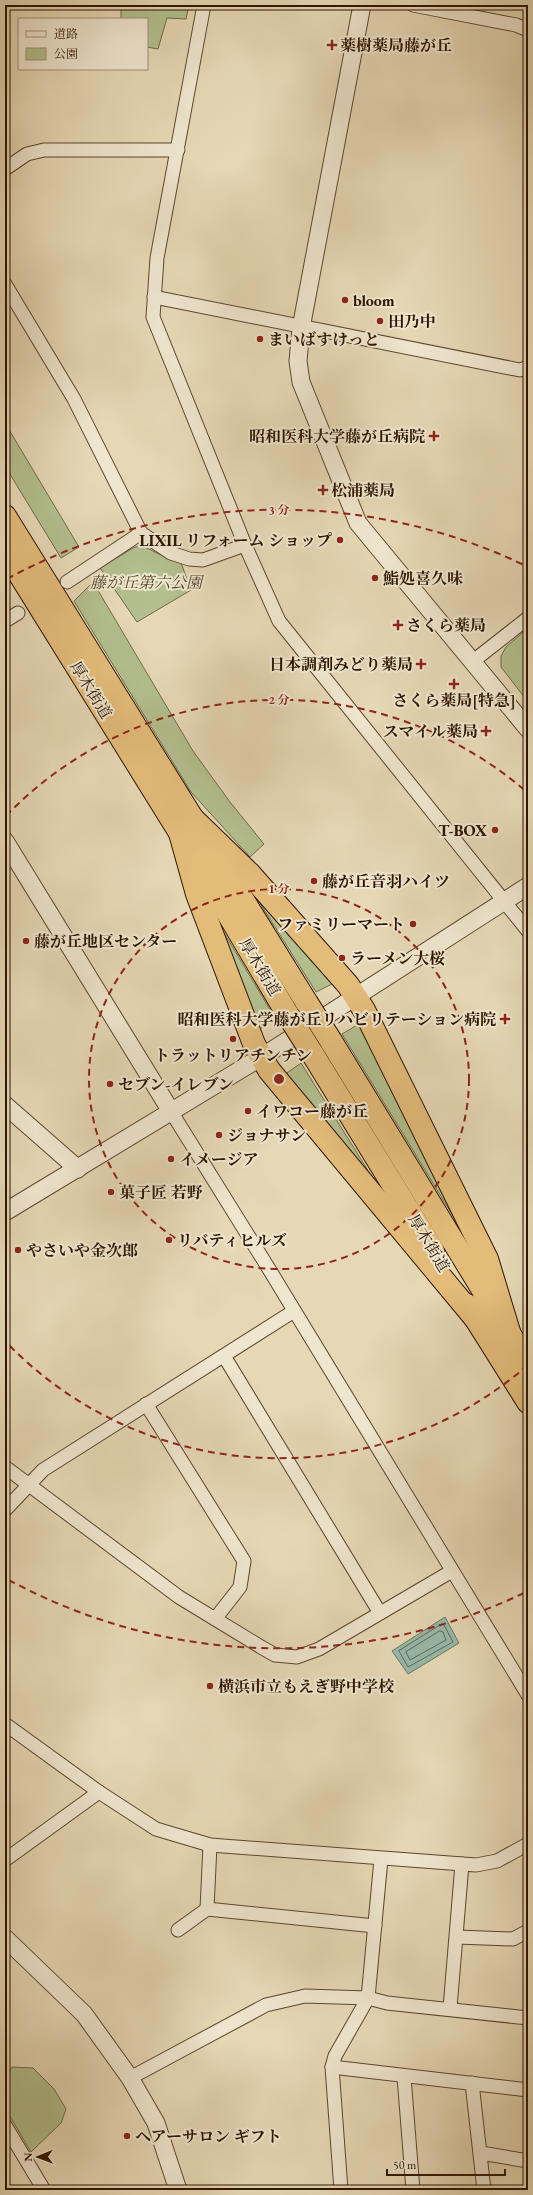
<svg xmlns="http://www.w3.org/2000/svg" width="533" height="2195" viewBox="0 0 533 2195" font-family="'EB Garamond','Noto Serif JP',serif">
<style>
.green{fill:#b3bf8e;stroke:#706a48}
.water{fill:#97baab;stroke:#6d7867}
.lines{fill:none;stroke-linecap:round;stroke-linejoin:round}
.shore{stroke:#626856;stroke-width:1}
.minor-casing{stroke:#5b462e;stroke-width:15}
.tertiary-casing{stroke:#5b462e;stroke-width:19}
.trunk-casing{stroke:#2d1501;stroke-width:24}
.minor{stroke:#efe6cf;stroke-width:13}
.tertiary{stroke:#efe6cf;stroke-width:17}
.trunk{stroke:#e3bc7a;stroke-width:22}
.trunk-bridge-casing{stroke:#2d1501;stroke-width:24;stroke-linecap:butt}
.trunk-bridge{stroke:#e3bc7a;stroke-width:22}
.ring{fill:none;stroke:#8f2418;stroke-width:2;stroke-dasharray:7 5}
.poi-dot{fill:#8f2418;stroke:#efe6cf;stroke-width:1.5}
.labels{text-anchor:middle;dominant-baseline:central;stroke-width:4;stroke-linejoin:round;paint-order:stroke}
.poi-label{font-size:16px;font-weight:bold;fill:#2d1501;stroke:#efe6cf;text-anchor:start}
.park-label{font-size:16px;font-style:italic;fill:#55482b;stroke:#efe6cf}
.street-label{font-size:16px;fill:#2d1501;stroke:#efe6cf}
.centre{fill:#8f2418;stroke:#efe6cf;stroke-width:2}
.ring-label{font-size:12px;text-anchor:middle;font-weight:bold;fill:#8f2418;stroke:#efe6cf;stroke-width:4;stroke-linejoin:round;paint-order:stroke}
</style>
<rect width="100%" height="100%" fill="#e6d8b5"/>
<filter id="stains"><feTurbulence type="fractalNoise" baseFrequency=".005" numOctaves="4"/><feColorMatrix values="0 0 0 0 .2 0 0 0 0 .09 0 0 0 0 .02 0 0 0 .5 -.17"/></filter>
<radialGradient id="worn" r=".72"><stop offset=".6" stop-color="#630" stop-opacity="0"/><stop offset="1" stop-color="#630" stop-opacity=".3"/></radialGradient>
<g class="green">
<path d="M123,5H189L186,19L167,18L158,49L147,47V19H121V7Z"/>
<path d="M5,423L79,547L61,558L5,466Z"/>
<path d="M141,545L171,560H180L191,590L137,622L100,568L133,548Z"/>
<path d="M93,582L193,751L230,802L264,844L250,857L191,792L74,601Z"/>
<path d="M528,628V702L501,667V656L506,647Z"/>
<path d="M251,889L334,983L316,992Z"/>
<path d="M214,916L275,1018L259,1030Z"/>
<path d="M364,1021L464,1234L342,1034Z"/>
<path d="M301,1063L387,1201L284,1075Z"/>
<path d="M12,2067L33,2068L54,2089L66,2109L61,2123L31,2152L5,2108V2077Z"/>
</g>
<path class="water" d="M445,1617L459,1643L408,1674L392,1651Z"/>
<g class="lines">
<g class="shore">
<path d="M442,1624L444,1625L453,1642L408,1667L399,1651Z"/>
<path d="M440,1631L443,1632L446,1640L410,1660L406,1652Z"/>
</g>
<defs>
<g id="minor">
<path d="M204,5L157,258L153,317L245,545L279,621L528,931"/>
<path d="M413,5L516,25L528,30"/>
<path d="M5,169L27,154L44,150H178"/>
<path d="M5,284L74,399L141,533L171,553L189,559L203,560L245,545"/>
<path d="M154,297L520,370L528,367"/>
<path d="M67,582L141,533"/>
<path d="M5,621L18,613"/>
<path d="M472,662L528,618"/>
<path d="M172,1113L269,1269L528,1695"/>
<path d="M224,1356L380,1613"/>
<path d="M146,1404L244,1561L240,1587L215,1619"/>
<path d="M5,1467L179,1597L261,1647L275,1655L297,1657L319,1649L452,1571"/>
<path d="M5,1510L43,1470L294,1311"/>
<path d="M5,1724L99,1792L156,1829L210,1845L476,1865L497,1861L528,1844"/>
<path d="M210,1845L207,1909L375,1926"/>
<path d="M5,1860L99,1792"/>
<path d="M178,1930L207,1909"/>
<path d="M457,1937L513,1939L528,1931"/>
<path d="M450,2008L462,1864"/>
<path d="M332,2067L528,2090"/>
<path d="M404,2077L413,2190"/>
<path d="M130,2078L266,2005L305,1996L368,1998L387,2003L528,2018"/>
<path d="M472,2083L484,2190"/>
<path d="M5,2125L44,2190"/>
<path d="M481,2153L528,2161"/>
<path d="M341,2190L332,2067L335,2056L368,1998L381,1859"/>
</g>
<g id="tertiary">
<path d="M362,5L301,328L298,361L301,382L358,523L528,729"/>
<path d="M5,841L172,1113"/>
<path d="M5,1105L78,1169"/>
<path d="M5,1212L268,1053L528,886"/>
<path d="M5,1938L84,2014L130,2078L156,2123L178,2190"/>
</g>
<g id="trunk">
<path d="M5,516L307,1003"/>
<path d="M5,551L180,833L288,1015"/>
<path d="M190,816L250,874L348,985L364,1010L487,1259L510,1335"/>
<path d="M180,833L197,894L254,1044L269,1070L475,1318"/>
<path d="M331,1041L528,1364"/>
<path d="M312,1053L433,1250"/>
<path d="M467,1305L528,1402"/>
</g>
</defs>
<use href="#minor" class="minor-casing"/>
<use href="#tertiary" class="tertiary-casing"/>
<use href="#trunk" class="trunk-casing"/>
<use href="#minor" class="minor"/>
<use href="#tertiary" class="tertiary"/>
<use href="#trunk" class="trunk"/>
<defs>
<g id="trunk-bridge">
<path d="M307,1003L331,1041"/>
<path d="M288,1015L312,1053"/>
</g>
</defs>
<use href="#trunk-bridge" class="trunk-bridge-casing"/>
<use href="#trunk-bridge" class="trunk-bridge"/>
</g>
<g class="ring">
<circle cx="279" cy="1079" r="190"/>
<path d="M528 1365A379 379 0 0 1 6 1342M6 816A379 379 0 0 1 528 793"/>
<path d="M524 1593A569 569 0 0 1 7 1579M7 579A569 569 0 0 1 524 565"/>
</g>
<g class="poi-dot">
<path d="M330 39h4v4h4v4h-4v4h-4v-4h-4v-4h4z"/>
<circle cx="345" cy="300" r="4"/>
<circle cx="380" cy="321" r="4"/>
<circle cx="260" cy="339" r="4"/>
<path d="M432 430h4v4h4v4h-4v4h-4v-4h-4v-4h4z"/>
<path d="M321 484h4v4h4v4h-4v4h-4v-4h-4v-4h4z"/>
<circle cx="340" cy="540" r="4"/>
<circle cx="375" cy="578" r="4"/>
<path d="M396 619h4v4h4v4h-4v4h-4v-4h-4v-4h4z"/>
<path d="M419 658h4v4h4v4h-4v4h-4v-4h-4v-4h4z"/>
<path d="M452 678h4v4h4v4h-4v4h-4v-4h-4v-4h4z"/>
<path d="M484 725h4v4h4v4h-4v4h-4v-4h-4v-4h4z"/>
<circle cx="495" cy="830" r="4"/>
<circle cx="314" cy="881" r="4"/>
<circle cx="413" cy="924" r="4"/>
<circle cx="26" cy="941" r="4"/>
<circle cx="342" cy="958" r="4"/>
<path d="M503 1013h4v4h4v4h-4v4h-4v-4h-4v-4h4z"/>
<circle cx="233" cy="1039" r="4"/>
<circle cx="110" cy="1084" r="4"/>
<circle cx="248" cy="1111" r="4"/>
<circle cx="219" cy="1135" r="4"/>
<circle cx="171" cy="1159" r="4"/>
<circle cx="111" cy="1192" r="4"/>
<circle cx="169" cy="1240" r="4"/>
<circle cx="18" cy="1250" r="4"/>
<circle cx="210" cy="1686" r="4"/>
<circle cx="127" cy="2136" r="4"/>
</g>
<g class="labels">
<g class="poi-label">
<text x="340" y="45">薬樹薬局藤が丘</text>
<text x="353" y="300">bloom</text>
<text x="388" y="321">田乃中</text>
<text x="268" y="339">まいばすけっと</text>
<text x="425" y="436" text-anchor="end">昭和医科大学藤が丘病院</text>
<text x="331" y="490">松浦薬局</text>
<text x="332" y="540" text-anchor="end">LIXIL リフォーム ショップ</text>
<text x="383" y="578">鮨処喜久味</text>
<text x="406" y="625">さくら薬局</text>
<text x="413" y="664" text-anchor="end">日本調剤みどり薬局</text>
<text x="454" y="700" text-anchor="middle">さくら薬局[特急]</text>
<text x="478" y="731" text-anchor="end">スマイル薬局</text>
<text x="487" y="830" text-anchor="end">T-BOX</text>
<text x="322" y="881">藤が丘音羽ハイツ</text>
<text x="405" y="924" text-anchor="end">ファミリーマート</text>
<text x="34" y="941">藤が丘地区センター</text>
<text x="350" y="958">ラーメン大桜</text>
<text x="496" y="1019" text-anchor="end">昭和医科大学藤が丘リハビリテーション病院</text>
<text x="233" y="1055" text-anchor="middle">トラットリアチンチン</text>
<text x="118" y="1084">セブン-イレブン</text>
<text x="256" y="1111">イワコー藤が丘</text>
<text x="227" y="1135">ジョナサン</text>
<text x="179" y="1159">イメージア</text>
<text x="119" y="1192">菓子匠 若野</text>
<text x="177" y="1240">リバティヒルズ</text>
<text x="26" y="1250">やさいや金次郎</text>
<text x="218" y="1686">横浜市立もえぎ野中学校</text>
<text x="135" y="2136">ヘアーサロン ギフト</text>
</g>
<g class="park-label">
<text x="146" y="582">藤が丘第六公園</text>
</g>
<g class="street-label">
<text transform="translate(91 690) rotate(58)">厚木街道</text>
<text transform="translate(260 967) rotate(59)">厚木街道</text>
<text transform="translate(429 1243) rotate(59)">厚木街道</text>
</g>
</g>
<circle cx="279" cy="1079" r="6" class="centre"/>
<g class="ring-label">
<text x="279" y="514">3 分</text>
<text x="279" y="704">2 分</text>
<text x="279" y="893">1 分</text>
</g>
<rect width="533" height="2195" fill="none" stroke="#e6d8b5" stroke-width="20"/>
<rect x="6" y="6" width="521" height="2183" fill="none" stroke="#2d1501" stroke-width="2"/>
<rect x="10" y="10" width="513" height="2175" fill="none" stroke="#2d1501"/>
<rect x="18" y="18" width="130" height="52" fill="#efe6cf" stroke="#a1927d"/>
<rect x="26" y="31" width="20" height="6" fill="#efe6cf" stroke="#a1927d"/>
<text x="54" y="38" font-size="12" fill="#2d1501">道路</text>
<rect x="26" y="48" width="20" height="12" fill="#b3bf8e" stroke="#a1927d"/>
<text x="54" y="58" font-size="12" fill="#2d1501">公園</text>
<g transform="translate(38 2157) rotate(269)" stroke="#efe6cf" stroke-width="3" paint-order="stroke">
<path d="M0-3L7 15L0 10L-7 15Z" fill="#2d1501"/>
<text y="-6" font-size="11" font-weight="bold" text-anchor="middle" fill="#2d1501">N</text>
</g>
<path d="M387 2169v6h118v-6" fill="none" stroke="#2d1501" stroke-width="2"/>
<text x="393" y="2169" font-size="12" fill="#2d1501" stroke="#efe6cf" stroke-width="3" paint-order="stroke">50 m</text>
<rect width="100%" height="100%" filter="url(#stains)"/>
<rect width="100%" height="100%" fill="url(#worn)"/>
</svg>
